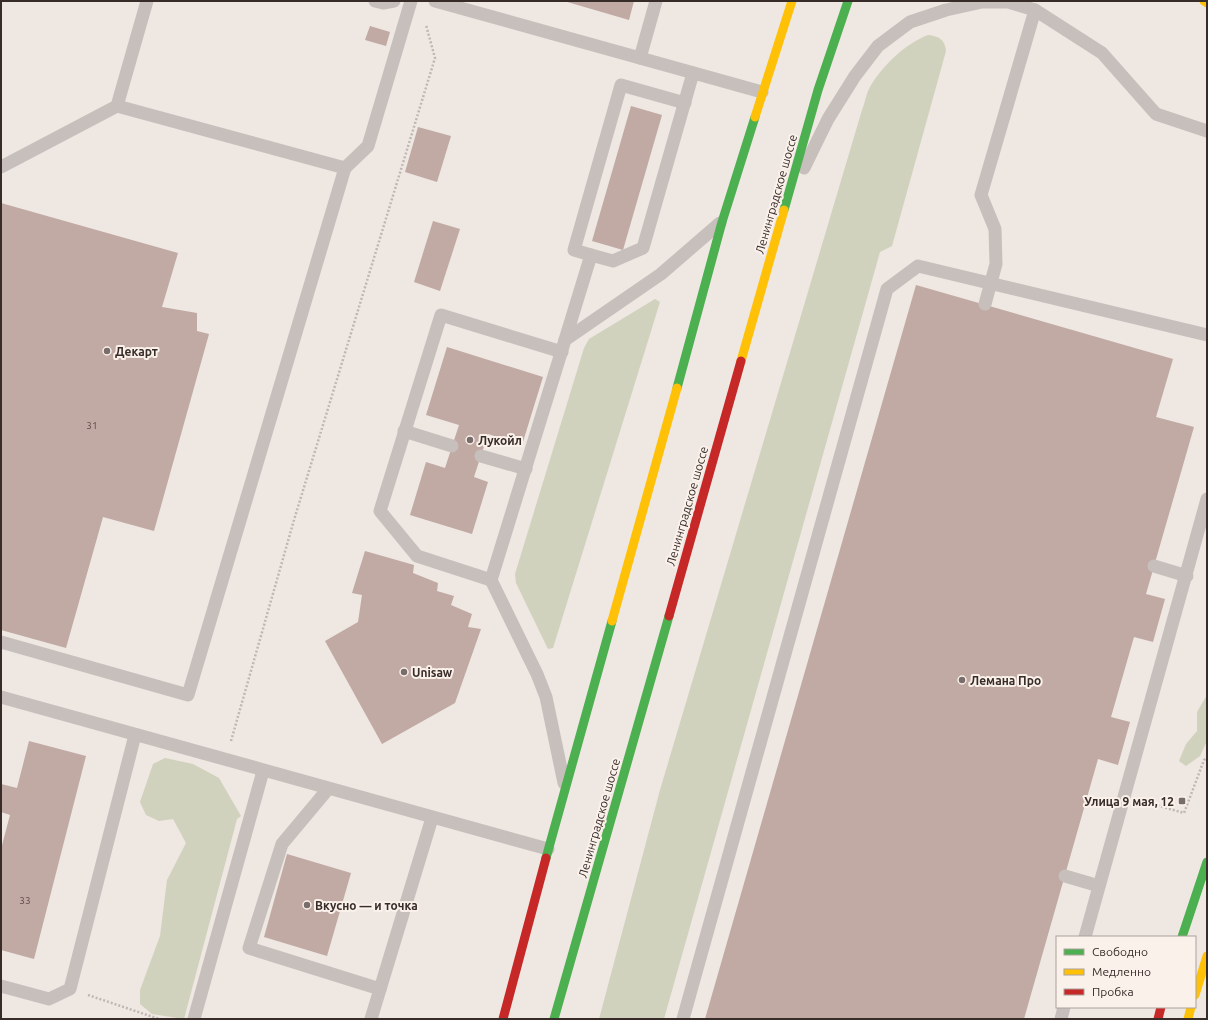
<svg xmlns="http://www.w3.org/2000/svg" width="1208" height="1020" viewBox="0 0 1208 1020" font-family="Ubuntu,sans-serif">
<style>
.green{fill:#d1d2bd}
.building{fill:#c1a9a4}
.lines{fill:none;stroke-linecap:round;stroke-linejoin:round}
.path{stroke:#bfb7b4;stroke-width:2.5;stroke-dasharray:2 2;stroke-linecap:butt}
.lane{stroke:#c7bfbb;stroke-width:13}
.fast{stroke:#4caf50;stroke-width:9}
.slow{stroke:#ffc107;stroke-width:9}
.jam{stroke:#c62828;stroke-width:9}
.poi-dot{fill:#786d6a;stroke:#faf1ea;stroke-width:1.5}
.labels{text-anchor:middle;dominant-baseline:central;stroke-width:4;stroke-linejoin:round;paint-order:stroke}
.number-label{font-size:10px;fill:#5a4b48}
.street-label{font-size:12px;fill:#382c29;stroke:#faf1ea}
.poi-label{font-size:12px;font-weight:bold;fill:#382c29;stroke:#faf1ea;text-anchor:start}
</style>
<rect width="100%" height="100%" fill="#eee7e2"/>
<g class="green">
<path d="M928,35C939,36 945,40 946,51L892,246L880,252L664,1019H599L660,790L862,110C865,103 866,94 870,87C882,66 905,44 928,35Z"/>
<path d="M655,299L660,302L553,648L548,649L516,583L515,574L584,348L589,339Z"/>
<path d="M1207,695V741L1200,756L1186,766L1179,761L1186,744L1197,731V712Z"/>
<path d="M165,758L193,764L219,778L241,816L237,819L184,1019L152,1014L140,1004V990L160,936L167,880L186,843L173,819L159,821L146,815L140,802L153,764Z"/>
</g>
<g class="building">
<path d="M564,1H634L629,20Z"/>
<path d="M370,26L390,32L386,46L365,40Z"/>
<path d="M631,106L662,115L623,250L592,241Z"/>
<path d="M418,127L451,136L437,182L405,172Z"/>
<path d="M1,203L178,253L162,307L197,313V331L209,334L154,531L103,517L66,648L1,630Z"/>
<path d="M433,221L460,229L440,291L414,282Z"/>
<path d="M916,285L1173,359L1156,417L1194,427L1146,594L1165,599L1153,642L1134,637L1111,717L1130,722L1118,765L1098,759L1024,1019H705Z"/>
<path d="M447,347L543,377L522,445L488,434L474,477L488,482L472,534L410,515L426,462L445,468L459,425L426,415Z"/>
<path d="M365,551L414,565L413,573L438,583L437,591L454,596L451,605L472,614L468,627L481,629L455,703L382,744L325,641L358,622L362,595L352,593Z"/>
<path d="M29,741L86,756L34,959L1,950V849L10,815L1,812V784L17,788Z"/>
<path d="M287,854L351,873L327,956L264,937Z"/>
</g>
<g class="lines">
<g class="path">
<path d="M231,741L294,520L435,58L426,25"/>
<path d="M1142,801L1184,813L1204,760L1207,758"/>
<path d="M88,995L159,1019"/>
</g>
<g class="lane">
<path d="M375,1L383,3L394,1"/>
<path d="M435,1L762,92"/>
<path d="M640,58L656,1"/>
<path d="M1,167L117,106L147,1"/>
<path d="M345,168L368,146L411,1"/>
<path d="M804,168L828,119L855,76L878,46L910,22L946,10L982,2H1008L1035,10L1102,53L1156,114L1207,131"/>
<path d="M591,255L574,250L621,85L685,103"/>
<path d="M985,304L996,264L995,229L981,195L1035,10"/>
<path d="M565,340L591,255L613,261L643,248L693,73"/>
<path d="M404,431L452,446"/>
<path d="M481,456L526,469"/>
<path d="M1154,566L1187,576"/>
<path d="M491,580L417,556L380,511L441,315L562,352"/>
<path d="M1,642L188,695L345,168L117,106"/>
<path d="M1,697L548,849"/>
<path d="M564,783L546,697L537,674L491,580L565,340L661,274L720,223"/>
<path d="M328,789L282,844L249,948L380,989"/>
<path d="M1065,876L1099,886"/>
<path d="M1085,937L1207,499"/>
<path d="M1,986L49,999L70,989L135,735"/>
<path d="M194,1019L263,771"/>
<path d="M371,1019L432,818"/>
<path d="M683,1019L887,289L918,266L1207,335"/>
<path d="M1061,1019L1064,1007"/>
</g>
<g class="fast">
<path d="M784,210L818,90L848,1"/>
<path d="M677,388L722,222L755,117"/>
<path d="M546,858L612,621"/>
<path d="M1182,937L1207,862"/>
<path d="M554,1019L669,616"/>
</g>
<g class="slow">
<path d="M1204,1L1207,3"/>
<path d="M755,117L792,1"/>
<path d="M741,361L784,210"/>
<path d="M612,621L677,388"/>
<path d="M1195,995L1207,956"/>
<path d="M1188,1019L1191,1007"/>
</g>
<g class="jam">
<path d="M669,616L741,361"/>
<path d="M503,1019L546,858"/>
<path d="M1158,1019L1161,1007"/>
</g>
</g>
<g class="poi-dot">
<circle cx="107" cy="351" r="4"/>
<circle cx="470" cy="440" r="4"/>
<circle cx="404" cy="672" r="4"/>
<circle cx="962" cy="680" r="4"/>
<rect x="1178" y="797" width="8" height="8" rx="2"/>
<circle cx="307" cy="905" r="4"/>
</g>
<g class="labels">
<g class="number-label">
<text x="92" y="425">31</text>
<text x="25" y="900">33</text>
</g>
<g class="street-label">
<text transform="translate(776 194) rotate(-74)">Ленинградское шоссе</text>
<text transform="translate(687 506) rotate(-74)">Ленинградское шоссе</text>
<text transform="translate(599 818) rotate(-74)">Ленинградское шоссе</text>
</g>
<g class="poi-label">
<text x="115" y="351">Декарт</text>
<text x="478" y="440">Лукойл</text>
<text x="412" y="672">Unisaw</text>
<text x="970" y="680">Лемана Про</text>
<text x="1174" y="801" text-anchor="end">Улица 9 мая, 12</text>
<text x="315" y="905">Вкусно — и точка</text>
</g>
</g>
<rect width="1208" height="1020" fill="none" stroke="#382c29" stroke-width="4"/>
<rect x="1056" y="936" width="140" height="72" fill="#faf1ea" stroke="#aca29d"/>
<rect x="1064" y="949" width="20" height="6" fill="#4caf50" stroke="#aca29d"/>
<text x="1092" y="956" font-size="12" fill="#382c29">Свободно</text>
<rect x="1064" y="969" width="20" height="6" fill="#ffc107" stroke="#aca29d"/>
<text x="1092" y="976" font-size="12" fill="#382c29">Медленно</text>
<rect x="1064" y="989" width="20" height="6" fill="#c62828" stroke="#aca29d"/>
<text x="1092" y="996" font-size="12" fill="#382c29">Пробка</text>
</svg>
